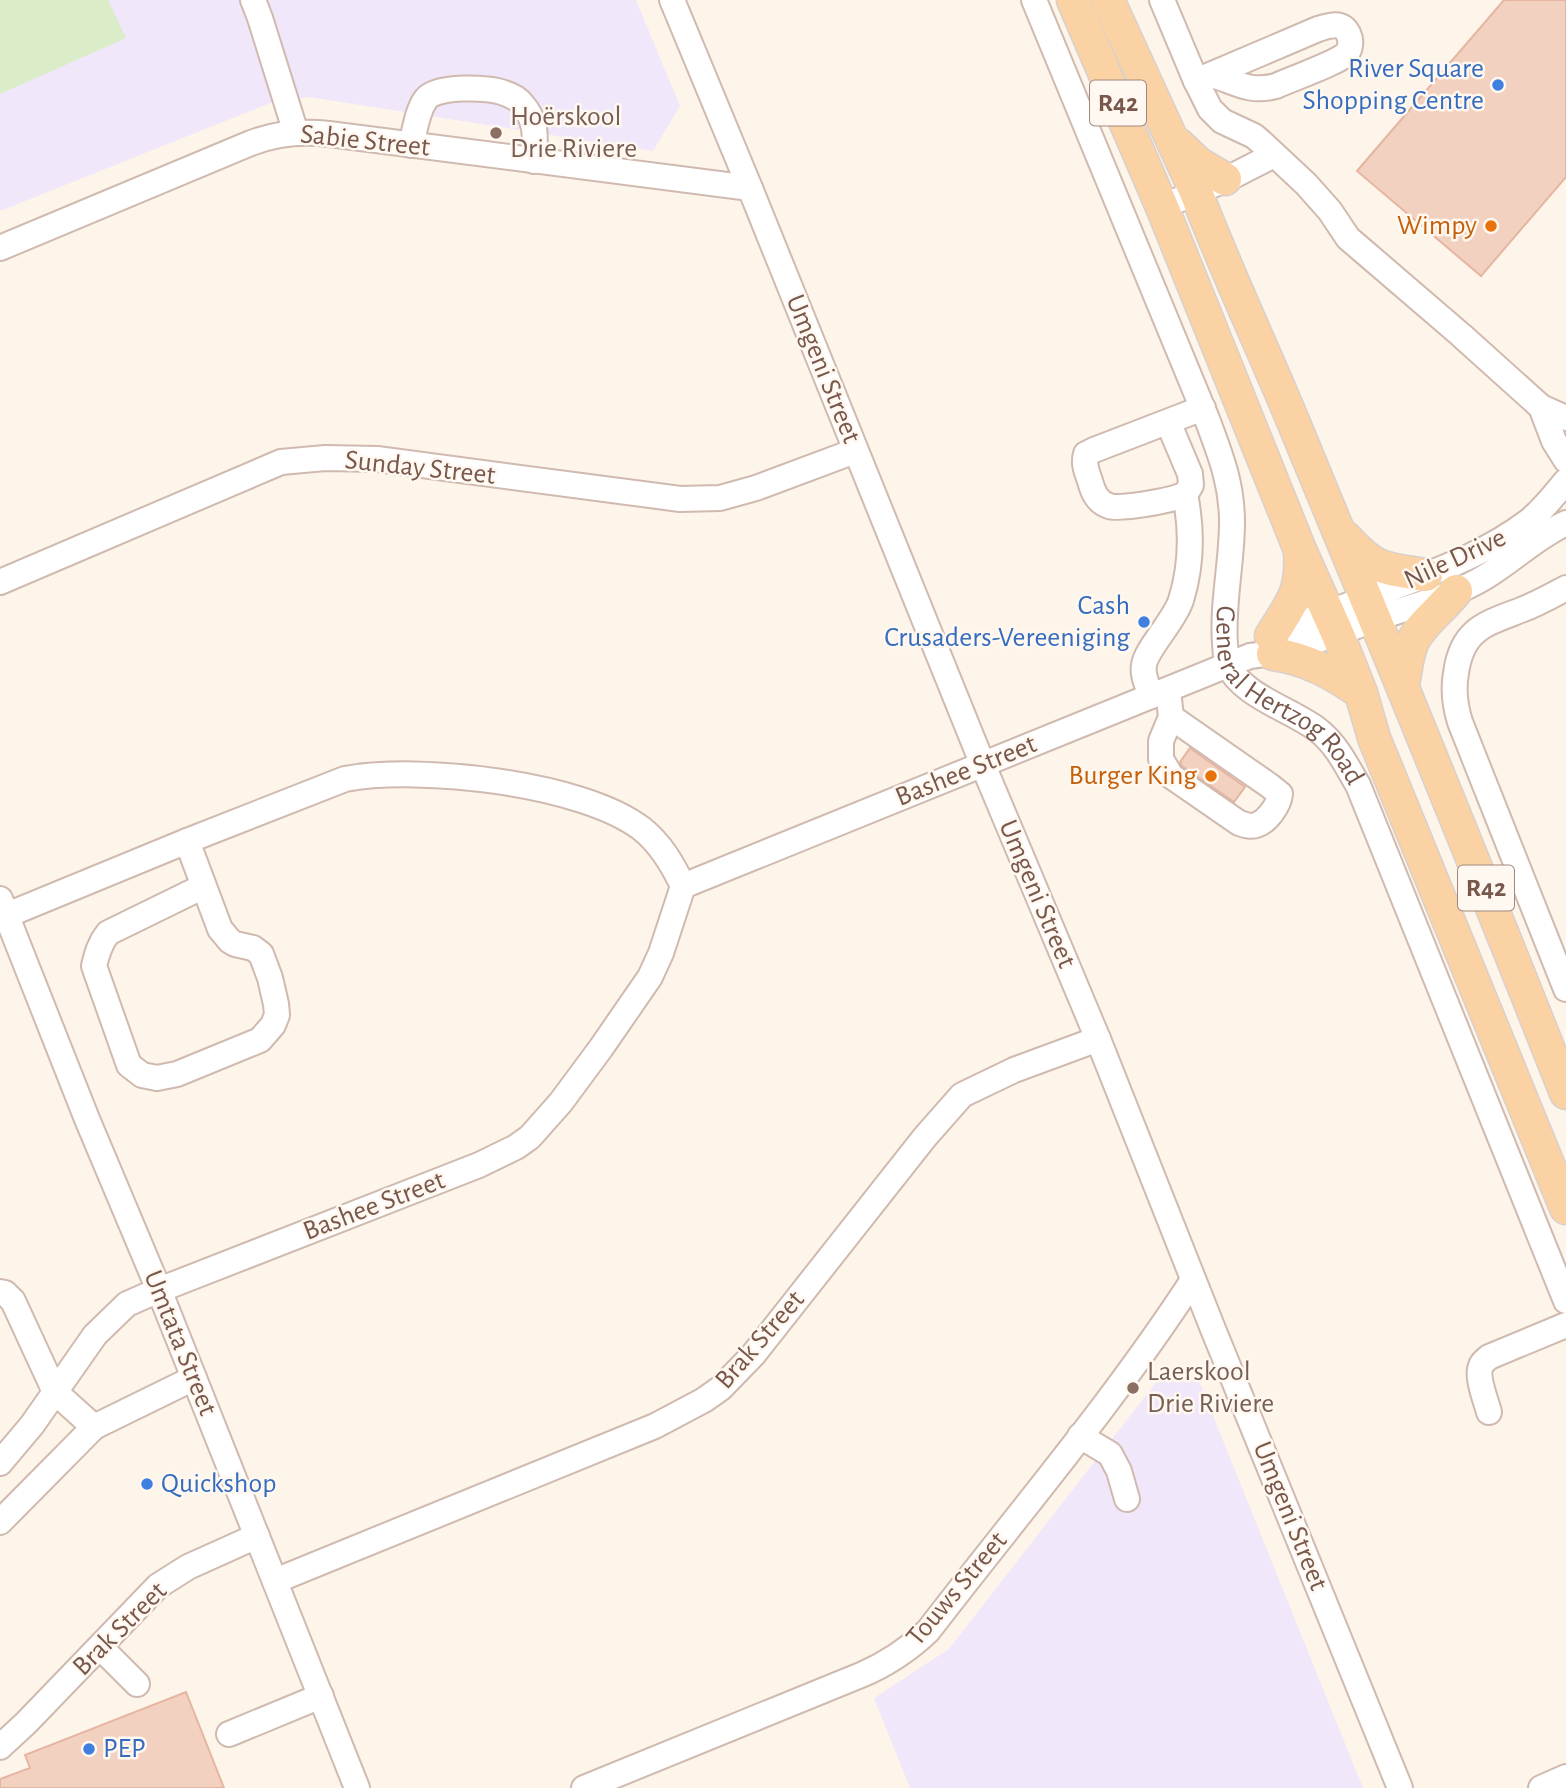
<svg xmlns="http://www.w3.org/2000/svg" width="1566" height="1788" viewBox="0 0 1566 1788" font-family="'Alegreya Sans',sans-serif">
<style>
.education{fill:#f1e7fa}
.green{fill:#daecc8}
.building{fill:#f3d1c1;stroke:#e6b5a2;stroke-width:2}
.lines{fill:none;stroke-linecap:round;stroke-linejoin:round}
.minor-casing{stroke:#d0baaf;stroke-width:28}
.major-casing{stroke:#d9d0cd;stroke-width:35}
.minor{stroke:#fff;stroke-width:24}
.major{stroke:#fbd2a3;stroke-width:32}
.shop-dot{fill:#3f7fe0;stroke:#fff8f1;stroke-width:2.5}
.education-dot{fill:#8d6e63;stroke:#fff8f1;stroke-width:2.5}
.food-dot{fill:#e8710a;stroke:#fff8f1;stroke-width:2.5}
.labels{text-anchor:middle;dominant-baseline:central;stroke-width:5;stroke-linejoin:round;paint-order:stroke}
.shield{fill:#fff8f1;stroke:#a1887e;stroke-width:2}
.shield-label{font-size:26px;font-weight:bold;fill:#79584c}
.shop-label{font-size:28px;fill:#366cbe;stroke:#fff8f1;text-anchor:end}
.education-label{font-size:28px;fill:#785e54;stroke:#fff8f1;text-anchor:start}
.street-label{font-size:28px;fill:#79584c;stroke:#fff8f1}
.food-label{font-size:28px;fill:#c56008;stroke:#fff8f1;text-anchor:end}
</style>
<rect width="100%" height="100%" fill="#fdf4ea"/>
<g class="education">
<path d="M0,0H636L680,106L653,151L309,97L273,102L0,211Z"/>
<path d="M1161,1376L1199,1381L1363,1788H910L874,1698L949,1649Z"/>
</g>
<path class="green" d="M0,0H108L126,38L0,94Z"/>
<g class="building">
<path d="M1504,0H1566V177L1481,276L1357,171Z"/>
<path d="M1190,748L1245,787L1234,802L1182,766L1180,762Z"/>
<path d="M186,1692L224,1788H0V1779L30,1768L25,1755Z"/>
</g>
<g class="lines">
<defs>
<g id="minor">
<path d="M253,0L260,18L296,133"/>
<path d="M672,0L750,188L983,765L1098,1039L1213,1329L1400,1788"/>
<path id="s1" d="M1034,0L1207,419C1220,454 1232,483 1232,522C1232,563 1222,603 1225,644C1226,651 1225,659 1228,665C1242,696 1292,710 1318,730C1337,745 1346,765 1358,785L1566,1301"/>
<path d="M1162,0L1196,81L1210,109L1222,121L1254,136L1261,142L1306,184L1330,211L1348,238L1362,250L1461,335L1541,407L1566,418"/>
<path d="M1196,81L1318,29C1325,27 1333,24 1340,26C1350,29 1354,46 1346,54C1337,63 1291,79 1276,86C1250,93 1237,83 1213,75"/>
<path d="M411,145C415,130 417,111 426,99C436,85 490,87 504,93C511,95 518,99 522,104C538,122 535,139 534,161"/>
<path d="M1162,207L1229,178L1274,155"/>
<path d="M0,248L251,143C277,133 302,131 329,134L750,188"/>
<path d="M1541,407L1554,441L1566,460"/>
<path d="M1168,422L1190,474L1191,485C1190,487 1186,493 1185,494C1175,500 1119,510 1109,506C1097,502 1093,492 1090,481C1087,472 1083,464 1086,454L1094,450L1203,408"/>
<path d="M0,582L281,462L325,458L377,459L680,499L720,498L756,488L855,451"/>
<path d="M1566,588C1551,596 1537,604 1521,610C1485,624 1462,629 1456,673C1453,690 1455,706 1460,722L1566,989"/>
<path d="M1268,639L1271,636C1310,620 1350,604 1390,589C1439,570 1487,553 1529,521C1544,509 1554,495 1566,481"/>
<path d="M1168,690L1171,717L1161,741V759L1171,776L1239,823C1245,825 1251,827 1256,825C1267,822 1279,805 1280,794L1270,786L1171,717"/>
<path d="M1151,696C1148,686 1142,676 1144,665C1146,649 1175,620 1181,600C1192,565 1192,529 1185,494"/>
<path d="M187,841L220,929L230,941L235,944L253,948L261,954L270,978L276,1004L277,1015L273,1025L260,1040L177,1074L157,1078L142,1075L129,1065L94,966C97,953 100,943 108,933L204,886"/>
<path d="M0,899L87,1119L159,1290L357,1788"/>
<path d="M0,918L187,841L345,779C419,765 583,783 642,829C661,844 673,865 683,886"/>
<path d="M0,1292L5,1293L13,1301L55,1392L94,1427"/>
<path d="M1489,1412C1486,1401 1476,1376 1481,1366C1482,1362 1486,1360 1489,1357L1566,1325"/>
<path d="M1080,1436L1110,1454L1119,1471L1127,1499"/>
<path d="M0,1463L32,1425L95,1335L127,1304L159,1290L479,1165L516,1147L530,1137L561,1102L601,1048L650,977L661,953L683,886L1250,656C1297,651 1340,632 1384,616C1418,604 1454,596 1485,577C1513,560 1536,537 1566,523"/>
<path d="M0,1522L94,1427L194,1378"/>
<path d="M275,1581L655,1426L704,1400L721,1388L753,1355L925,1137L962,1095L1014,1070L1098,1039"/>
<path d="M100,1647L137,1684"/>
<path d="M229,1734L321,1696"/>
<path d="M0,1747L26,1723L158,1586L188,1567L257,1536"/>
<path d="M584,1788L861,1675C887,1664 908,1650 928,1631C1017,1515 1113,1403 1193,1280"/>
<path d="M1541,1788L1566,1777"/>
</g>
<g id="major">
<path d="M1073,0L1162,207L1300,550L1338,635L1361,693L1374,738L1566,1208"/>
<path d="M1108,0L1196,192C1226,271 1263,348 1295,426C1387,648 1478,870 1566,1093"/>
<path d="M1178,144L1198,163L1225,179"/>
<path d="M1345,537C1376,571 1383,568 1426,575"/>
<path d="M1271,636C1291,603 1303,593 1300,551"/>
<path d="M1273,654C1307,659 1333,673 1361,693"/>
<path d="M1403,684C1406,670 1407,654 1413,641C1423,622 1443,608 1456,591"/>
</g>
</defs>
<use href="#minor" class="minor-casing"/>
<use href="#major" class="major-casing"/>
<use href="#minor" class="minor"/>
<use href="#major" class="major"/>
</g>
<g class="shop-dot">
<circle cx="1498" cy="85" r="7"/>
<circle cx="1144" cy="622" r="7"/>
<circle cx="147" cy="1484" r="7"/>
<circle cx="89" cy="1749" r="7"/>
</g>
<g class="education-dot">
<circle cx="496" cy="133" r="7"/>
<circle cx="1133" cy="1388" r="7"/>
</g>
<g class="food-dot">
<circle cx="1491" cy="226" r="7"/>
<circle cx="1211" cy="776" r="7"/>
</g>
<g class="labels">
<g class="shield">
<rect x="1090" y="80.5" width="56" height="45" rx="5"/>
<rect x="1458" y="865.5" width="56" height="45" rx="5"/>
</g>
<g class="shield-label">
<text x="1118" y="103">R42</text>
<text x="1486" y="888">R42</text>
</g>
<g class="shop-label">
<text x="1484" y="69">River Square<tspan x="1484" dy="32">Shopping Centre</tspan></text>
<text x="1130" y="606">Cash<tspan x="1130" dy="32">Crusaders-Vereeniging</tspan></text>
<text x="161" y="1484" text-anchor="start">Quickshop</text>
<text x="103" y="1749" text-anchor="start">PEP</text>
</g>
<g class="education-label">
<text x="510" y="117">Hoërskool<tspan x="510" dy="32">Drie Riviere</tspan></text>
<text x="1147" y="1372">Laerskool<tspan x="1147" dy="32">Drie Riviere</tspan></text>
</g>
<g class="street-label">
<text transform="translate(365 141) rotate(6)">Sabie Street</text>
<text transform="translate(823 369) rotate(68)">Umgeni Street</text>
<text transform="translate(420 468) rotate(6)">Sunday Street</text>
<text transform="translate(1455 559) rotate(-25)">Nile Drive</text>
<text stroke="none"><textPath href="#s1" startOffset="763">General Hertzog Road</textPath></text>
<text transform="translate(966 771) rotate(-22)">Bashee Street</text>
<text transform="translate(1037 894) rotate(67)">Umgeni Street</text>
<text transform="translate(374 1206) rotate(-21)">Bashee Street</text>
<text transform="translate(760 1340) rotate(-49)">Brak Street</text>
<text transform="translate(180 1343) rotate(68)">Umtata Street</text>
<text transform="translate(1290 1516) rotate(68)">Umgeni Street</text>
<text transform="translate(957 1589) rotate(-50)">Touws Street</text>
<text transform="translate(120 1629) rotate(-45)">Brak Street</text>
</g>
<g class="food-label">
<text x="1477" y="226">Wimpy</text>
<text x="1197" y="776">Burger King</text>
</g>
</g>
</svg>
